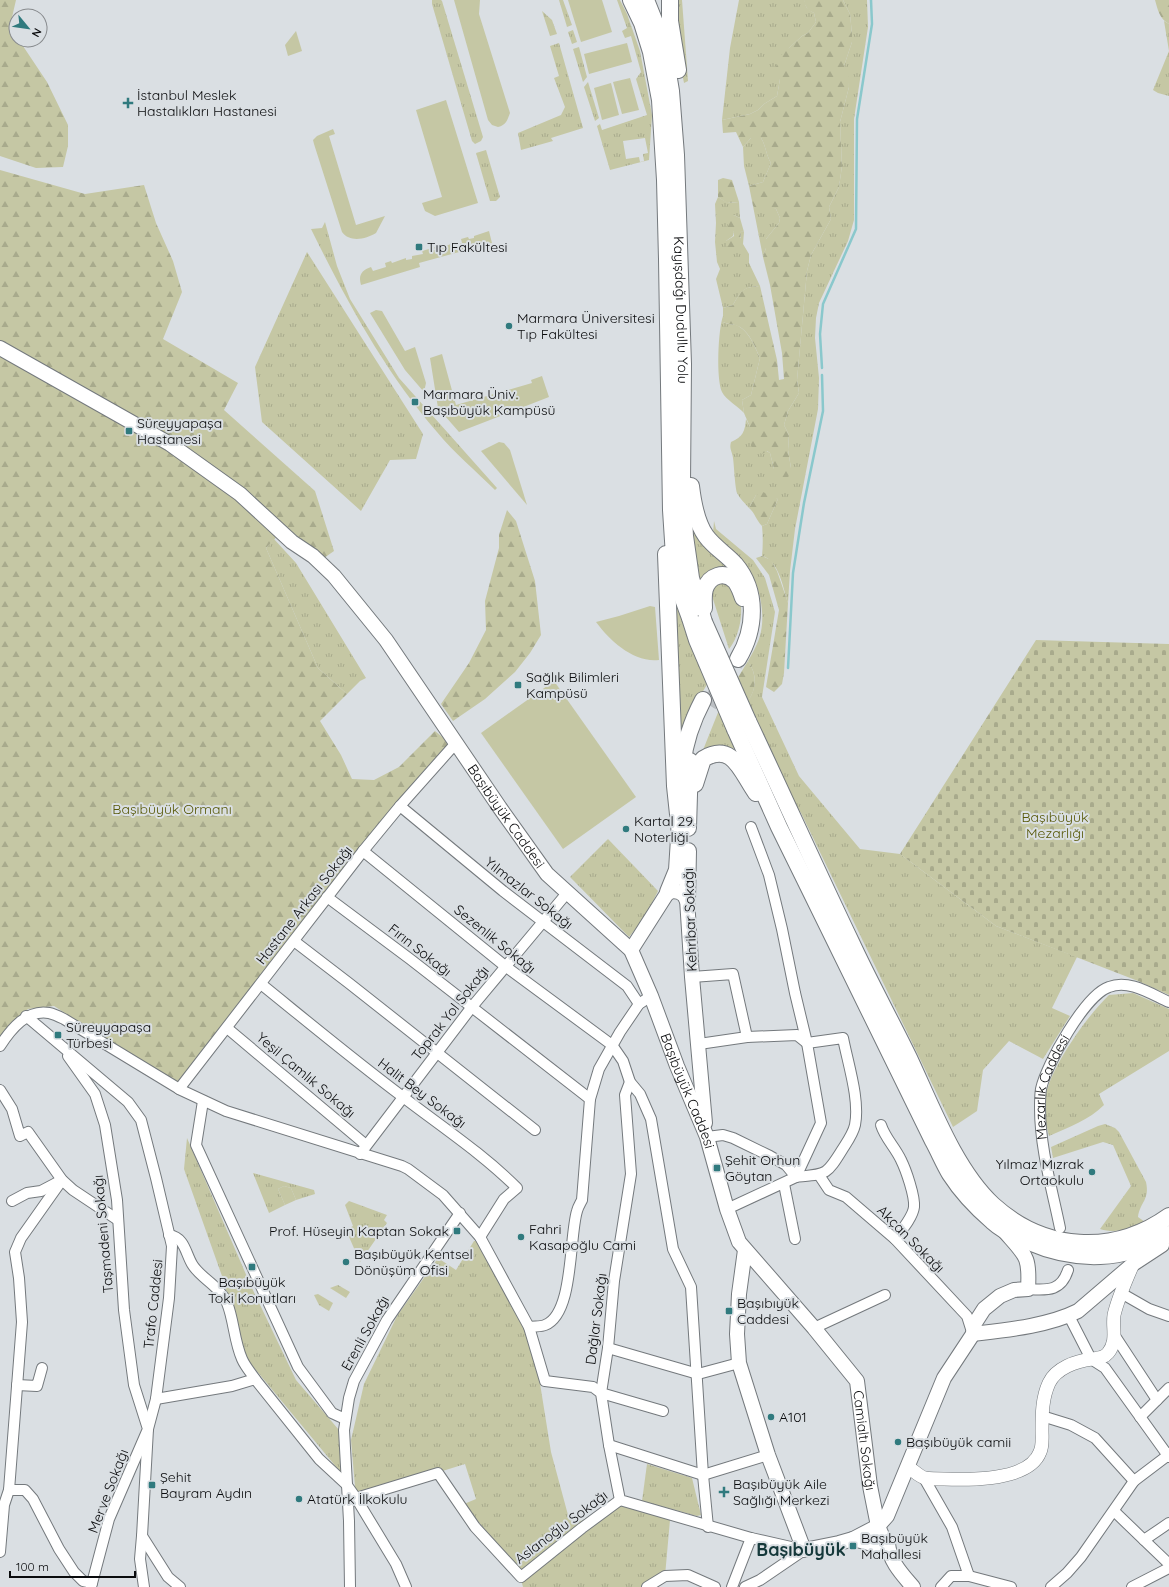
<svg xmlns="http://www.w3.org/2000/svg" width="1169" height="1587" viewBox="0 0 1169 1587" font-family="Quicksand,sans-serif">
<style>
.grass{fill:url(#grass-tufts);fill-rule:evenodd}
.forest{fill:url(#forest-firs)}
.cemetery{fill:url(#cemetery-stones)}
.garden{fill:#c5c7a4}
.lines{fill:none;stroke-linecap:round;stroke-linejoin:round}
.stream{stroke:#8ac8cc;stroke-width:2.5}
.primary-tunnel{stroke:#bbbfc3;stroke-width:16;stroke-dasharray:16 8;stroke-linecap:butt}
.minor-casing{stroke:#74797d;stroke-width:12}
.tertiary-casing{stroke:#74797d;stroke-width:14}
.secondary-casing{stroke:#74797d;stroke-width:16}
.primary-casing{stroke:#74797d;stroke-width:18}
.minor{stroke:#fff;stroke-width:10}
.tertiary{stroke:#fff;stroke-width:13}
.secondary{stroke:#fff;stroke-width:14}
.primary{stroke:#fff;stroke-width:16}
.primary-bridge-casing{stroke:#74797d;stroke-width:18;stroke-linecap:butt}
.primary-bridge{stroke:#fff;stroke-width:16}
.poi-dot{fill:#307a7e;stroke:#dadfe3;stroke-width:1.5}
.labels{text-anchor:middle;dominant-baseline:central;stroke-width:4;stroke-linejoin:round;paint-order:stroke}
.poi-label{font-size:14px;fill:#0a0b0d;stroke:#dadfe3;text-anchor:start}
.street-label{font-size:14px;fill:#0a0b0d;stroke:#dadfe3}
.park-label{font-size:14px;fill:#585909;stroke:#dadfe3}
.district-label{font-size:18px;font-weight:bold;fill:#16393b;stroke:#dadfe3}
</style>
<defs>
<pattern id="grass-tufts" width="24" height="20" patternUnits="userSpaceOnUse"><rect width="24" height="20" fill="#c5c7a4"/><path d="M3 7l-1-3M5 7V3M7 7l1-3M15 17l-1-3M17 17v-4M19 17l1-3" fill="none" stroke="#a8aa8c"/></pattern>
<pattern id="forest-firs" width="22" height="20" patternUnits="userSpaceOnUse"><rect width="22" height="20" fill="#c5c7a4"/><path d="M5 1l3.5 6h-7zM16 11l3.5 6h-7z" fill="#a8aa8c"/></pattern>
<pattern id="cemetery-stones" width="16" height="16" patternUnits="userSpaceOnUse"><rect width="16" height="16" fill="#c5c7a4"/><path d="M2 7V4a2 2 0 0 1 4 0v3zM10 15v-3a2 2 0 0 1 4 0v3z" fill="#a8aa8c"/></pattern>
</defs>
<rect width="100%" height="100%" fill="#dadfe3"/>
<g class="grass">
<path d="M432,0H441L442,1L483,137L481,141L475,144L472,141L432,4Z"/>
<path d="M559,0H563L572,25L567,27Z"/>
<path d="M617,0H620L627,14L640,51L652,115L649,160L610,170L597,126L600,124L602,130L647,115L636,79L641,72L631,36L625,38L622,31L627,28ZM645,138L648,153L643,154L644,161L640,162L639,157L626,159L623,141Z"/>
<path d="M675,0H682L688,81L684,83L682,73Z"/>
<path d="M739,0H805C804,7 809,10 814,13L816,22L808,33L802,36L789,48L780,79L777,96L764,104L758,110L750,114L722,120L730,48Z"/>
<path d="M843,0H867L868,27L854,119V220L848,241L819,303L816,318L815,338L819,378L818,409L795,529L790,571L788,603C783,588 779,560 762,556C763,546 763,536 762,526L767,524L778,499L756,495L749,508C745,503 740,499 737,493C735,487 734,465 733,458C732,451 729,449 731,442C743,437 745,431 746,419L750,427V442L770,453L774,469L791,468L788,450L789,435L784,425L788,411L799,393L797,380L807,271L811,255L831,219L829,207L839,187L842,166L840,122L849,87L844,66L852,42V34L850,14Z"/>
<path d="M542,11L552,20L557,34L550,36Z"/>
<path d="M1164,21L1169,24V96L1158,93L1153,90L1169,51Z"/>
<path d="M573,30L577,42L572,44L568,32Z"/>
<path d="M559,43L583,128L551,138L553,141L521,150L518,133L561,115L565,107L554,78L559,76L550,46Z"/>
<path d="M579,47L587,77L583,82L573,49Z"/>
<path d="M588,82L599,118L595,121L584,87Z"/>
<path d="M751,138H761C766,146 766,155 771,163L763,182L749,186L744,166L743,147Z"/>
<path d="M486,150L500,197L496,201H490L476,153Z"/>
<path d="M718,197L728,203L739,202L740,218L734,215L731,229L734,232L733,236L726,241L741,238V231L744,232L743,244L749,254V263L760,286C743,287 741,291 733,305L723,308L716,279L720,269L717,262L715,242L716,223L715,204Z"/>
<path d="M753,206L757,209L771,206L776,209L780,218L779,223L766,239V248L763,257Z"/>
<path d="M325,222L337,266L350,299L399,378L497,488L495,490C476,471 454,453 437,432C385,372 346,300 311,229L322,228Z"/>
<path d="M307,252L423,434L416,459L390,460L361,511L262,422L255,367Z"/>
<path d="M723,316V322C727,324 731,324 736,325C749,330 755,347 760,358L751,395L742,400L744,413C738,406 726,400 722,392C716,379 718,330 723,316Z"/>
<path d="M691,514L736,570L700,583L692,537Z"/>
<path d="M714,521L716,529L753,560L765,578L775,612L762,697L799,776L860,849L900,854L996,926L1077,957L1052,1008L1070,1016L1043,1059L1009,1041L983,1070L977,1111L953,1127L801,813L797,807L748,701C757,688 757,674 748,661C752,654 756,647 759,639C768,612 758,575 738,555C730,547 721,540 713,533Z"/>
<path d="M274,539L296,563L366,678L360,681L347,694L318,668L266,548Z"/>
<path d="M672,572L709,681L702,693L680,744Z"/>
<path d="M727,581C730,584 736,588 738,593C745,609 740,636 729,649L712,596C712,583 715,584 727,581Z"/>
<path d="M721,705L740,751C728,745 717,746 705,752L703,750Z"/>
<path d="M608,839L658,891L645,917L629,937L570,877Z"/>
<path d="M1133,993L1169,1009V1051L1099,1094L1104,1105C1089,1120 1069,1127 1049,1136C1046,1124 1043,1112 1045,1099C1049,1069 1087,1016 1109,995Z"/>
<path d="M1105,1124L1115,1128L1119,1132L1146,1182C1150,1200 1140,1202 1138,1217L1145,1222C1131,1229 1116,1234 1100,1229L1131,1186L1113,1145L1103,1142L1053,1158L1051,1147L1098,1126Z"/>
<path d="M187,1138L251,1286L296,1380L339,1430L342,1474L245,1357L222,1276L184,1169Z"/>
<path d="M253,1173L314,1190L315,1194L296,1200L291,1188L284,1186L278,1189L285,1205L269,1213Z"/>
<path d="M349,1201L387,1215L384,1220L387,1223L360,1262L346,1230L353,1226L345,1205Z"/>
<path d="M474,1241H481L526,1333L538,1371L551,1452L568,1515L581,1521L615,1501L670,1520L665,1576L651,1587H523L519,1572L464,1504L476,1499L465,1464L356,1498L351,1440L364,1384L397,1316L438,1258L456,1270Z"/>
<path d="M338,1285L350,1292L346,1298L330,1288Z"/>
<path d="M318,1294L333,1303L329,1311L319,1305L314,1295Z"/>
<path d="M647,1464L692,1478L701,1515L697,1516L642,1501Z"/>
</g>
<g class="forest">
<path d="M0,0H16L10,26L16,35V40H19L47,82L68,125V146L63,167L36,168L0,156Z"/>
<path d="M805,0H843L850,14L852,34V42L844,66L848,70L849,87L840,122L842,166L839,187L829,207L831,219L811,255L807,271L797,380L799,393L788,411L784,425L789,435L788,450L791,468L788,478L778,477L774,469L770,453L767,451L762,454L753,449L750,442V427L744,413L742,400L751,395L760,358C755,347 749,329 735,325C731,324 727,324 723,322V308L733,305C741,291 742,287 760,286L777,360L779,380L784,379L782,353L770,285L763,257L766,248V239L779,223L780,218L776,209L771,207L757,210L753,206L749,186L763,182L771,163C766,155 766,146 761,138H751L743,147L736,132L723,133L722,120L750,114L758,110L764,104L777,96L780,79L775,70L779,57L802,36L808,33L816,22L814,13L808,10L804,3Z"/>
<path d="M1155,0H1169V24C1159,18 1158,10 1155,0Z"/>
<path d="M0,170L85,194L144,185L156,223L173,261L182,292L163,339L238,383L224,410L315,491L334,551L324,558L286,527L266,548L318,668L347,694L320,721L341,755L352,779L374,780L399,767L435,731L451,744L178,1086L54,1006L28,1009L0,1037Z"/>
<path d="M723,178L732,180L739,202L727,203L718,197V180Z"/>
<path d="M734,215L740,218L744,232L741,231L740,246L734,249L726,246V241L734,236V232L727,228L729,219Z"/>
<path d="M763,492L778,499L767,524L762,526C756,520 755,513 749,508L756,495Z"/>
<path d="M507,510L516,521L535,581L541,635L530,653L515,672L485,699L453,721L441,704L469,663L486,630L485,601L499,548V535Z"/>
<path d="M762,556L771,560L777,571L788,603L784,673L782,684L774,692L766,687L779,610L769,575L756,558Z"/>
<path d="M748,661C757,674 757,689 748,701L737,679Z"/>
</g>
<path class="cemetery" d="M1036,640L1169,644V995L1138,981L996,926L900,854Z"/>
<g class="garden">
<path d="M454,0H480L479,14L510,113C507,121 506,125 498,127L492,125L488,120Z"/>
<path d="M568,0H602L612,32L581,42Z"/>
<path d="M296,31L302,51L288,56L285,45Z"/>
<path d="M627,43L632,62L589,74L584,54Z"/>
<path d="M630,78L639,110L622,114L613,82Z"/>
<path d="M611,83L619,115L602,120L594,88Z"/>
<path d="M446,100L478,203L435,216L425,211L422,203L442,197L416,110Z"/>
<path d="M333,129L335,134L329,136L356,225L385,216L376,233C366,239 350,243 342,232L314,144L313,140L317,136Z"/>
<path d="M489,231L492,243L419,263L420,267L361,285C358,275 362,270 371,267L373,271L386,267L385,263L391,261L392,263L406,258V260L412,259V256L423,254L422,251L429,249L430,251L435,250L434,247L442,245L443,247L456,242L457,244L462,243L461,239L468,237L469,239L474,238V236Z"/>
<path d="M376,310L382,311L405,351L415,347L426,383L424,392L405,370L370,313Z"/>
<path d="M442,354L456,405L532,383L531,380L542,376L549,397L459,432L438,408L430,358Z"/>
<path d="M499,442L504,443L510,450L527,505L481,451Z"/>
<path d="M650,606L655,607L659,660C634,663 610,641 596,622L619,616Z"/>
<path d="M554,681L636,797L563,849L481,733Z"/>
<path d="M284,1186L291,1188L296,1200L285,1205L278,1189Z"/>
</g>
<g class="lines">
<g class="stream">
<path d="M822,368L820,334L823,304L856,229L857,119L872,24L871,0"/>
<path d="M788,668L793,573L804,503L823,411L822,375"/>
</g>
<path class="primary-tunnel" d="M709,705L738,659"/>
<defs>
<g id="minor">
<path d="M400,806L503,891L627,986L639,1004"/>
<path d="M363,851L505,966L612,1045L623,1061L630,1082L640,1094L651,1119L673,1249L691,1287L703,1475L708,1527"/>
<path d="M327,897L410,959L590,1099"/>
<path d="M294,941L350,984L535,1130"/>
<path d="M692,977L733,974L747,1037"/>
<path d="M261,984C308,1022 355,1061 403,1097C442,1127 483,1154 517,1188L504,1199L480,1237"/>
<path d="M26,1016L128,1102L141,1120L156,1178L172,1246L169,1298L156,1399L148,1429L142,1536L168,1577L180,1587"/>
<path d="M227,1028L366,1145"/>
<path d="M699,1044L747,1037L797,1035L807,1043L843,1038C848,1064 860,1100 855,1125C853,1134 847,1142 842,1150C826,1176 826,1174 796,1177L786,1165L770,1156L733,1138L723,1135L707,1137"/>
<path d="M0,1046C11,1029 27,1009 49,1013C54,1014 60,1017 64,1019L181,1090L226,1111L402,1166L408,1169L443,1195L480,1237L529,1327L545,1381L593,1387L601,1393L609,1445L620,1500L751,1538L804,1550"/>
<path d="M68,1056L95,1094L105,1125L117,1200L124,1310L134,1385L148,1429L109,1519L91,1587"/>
<path d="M630,1082L625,1095L631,1174L614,1281L608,1348L601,1393L663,1411"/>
<path d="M179,1089L363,851L400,806L456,743"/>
<path d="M0,1090L12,1109L20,1136L28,1132L62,1180L73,1190L118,1220"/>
<path d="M203,1101L196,1145L298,1367L332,1413L345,1419"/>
<path d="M881,1125C885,1138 895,1147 901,1160C906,1170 915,1196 914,1207C913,1217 901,1231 895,1239"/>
<path d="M360,1154L471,1008L567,893"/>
<path d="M819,1175L829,1190L846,1197L895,1239L967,1316L972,1332"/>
<path d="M784,1184L795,1239"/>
<path d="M12,1201L27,1193L41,1191L60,1181"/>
<path d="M727,1209L796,1177L821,1123L807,1043L795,993L782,929L769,875L751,827"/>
<path id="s1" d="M1060,1228C1052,1189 1040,1148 1040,1108C1040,1102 1040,1095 1041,1089C1046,1065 1085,995 1109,987C1129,979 1151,994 1169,1002"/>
<path d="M169,1235C185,1238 185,1252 192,1264C200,1278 219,1285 227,1303C234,1320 234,1341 242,1359C245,1366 251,1373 255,1379"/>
<path d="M1028,1289C1047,1290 1061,1292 1068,1270"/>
<path d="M1121,1293L1149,1309L1169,1316"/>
<path d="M1069,1316L1091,1359L1105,1368L1169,1457"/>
<path d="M529,1327C534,1326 541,1327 545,1325C574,1314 569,1237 577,1211C578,1207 580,1204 582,1200L590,1099L599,1069L620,1032L639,1004L651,996"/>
<path d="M814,1328L885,1295"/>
<path d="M1115,1336L1157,1400"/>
<path d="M608,1348L698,1374L739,1363"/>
<path d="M17,1385L37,1386L42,1368"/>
<path d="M156,1399L232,1386L255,1379L319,1459L346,1484L356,1498L396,1564L406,1587"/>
<path d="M1042,1416L1071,1425L1095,1438L1134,1481"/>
<path d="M1140,1417L1169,1388"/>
<path d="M609,1445L703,1475L768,1455"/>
<path d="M924,1478L952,1527L969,1576"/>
<path d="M9,1490H25L33,1499L59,1549L74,1572L83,1581L92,1583"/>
<path d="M356,1498L438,1473L475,1527L521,1577L582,1528L620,1500"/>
<path d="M1114,1511L1144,1540L1169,1523"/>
<path d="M142,1536L140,1559L144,1587"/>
<path d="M1144,1540L1169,1564"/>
<path d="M0,1552L4,1505L9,1490L22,1322L19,1278L15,1252L21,1238L62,1180"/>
<path d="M350,1587L349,1521L344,1430L349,1398L354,1381L387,1320L460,1213"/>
<path d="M647,1587L665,1576L688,1575L715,1587"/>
<path d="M732,1587L751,1538"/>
<path d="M745,1587L760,1580L804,1550"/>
<path d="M941,1587L951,1576H969L1011,1587"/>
<path d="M1051,1587L1067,1573L1081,1557L1134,1481L1167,1456L1169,1453"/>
<path d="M1132,1587L1169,1568"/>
</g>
<path id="tertiary" d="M908,1467C913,1470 920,1477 925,1478C931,1479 938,1479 944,1479C969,1480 1029,1481 1040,1452C1043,1446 1042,1437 1042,1431C1042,1415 1042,1398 1049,1383C1056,1368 1076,1361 1092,1359C1098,1358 1104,1358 1108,1353C1118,1341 1112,1328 1114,1315C1118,1298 1126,1280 1133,1264"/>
<g id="secondary">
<path id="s2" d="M0,348L170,444L240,494L292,542L313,556L334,576L386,640L500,808L547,874L631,950L651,996L677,1066L707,1137L727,1209L739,1242L814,1328L857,1381L870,1486L878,1526L889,1552"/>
<path d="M631,950L668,892C677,890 682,892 687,899L692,977L705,1123"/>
<path d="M745,1250L739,1294L737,1334L739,1363L768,1455L804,1550L839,1543L853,1539L878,1526L887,1516L944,1378L973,1334L975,1323L984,1309L1000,1296L1014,1290L1028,1289C1030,1256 1026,1256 1005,1232"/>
<path d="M973,1334C1006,1330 1048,1326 1078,1311L1133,1264L1162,1245"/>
<path d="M853,1539L876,1545L889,1552"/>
<path d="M888,1544C890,1562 902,1574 913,1587"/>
</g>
<g id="primary">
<path d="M631,0L642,23L651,52L660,100L665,180L667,259L671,510L674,556L683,599L690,618"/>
<path id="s3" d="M646,0L658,30L666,61L671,91L676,155L683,364L682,483L685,536L691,578L704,622"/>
<path d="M670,0V21L678,70"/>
<path d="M691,486C693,503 696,522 706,536C714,547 726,554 735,564C758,591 756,629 738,659"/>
<path d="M666,554L675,786L680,833"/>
<path d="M704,608C704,603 703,595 705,589C709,576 724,570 735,581C739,586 741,592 743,598"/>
<path d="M748,721C783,795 816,869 851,942C869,981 890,1019 909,1058C931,1105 955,1170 993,1205C1044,1251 1113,1256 1169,1216"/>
<path d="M735,729L779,827L810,890L933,1141C939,1152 944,1164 950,1174C961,1191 977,1208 992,1221C1003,1231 1016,1237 1029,1242C1075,1262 1126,1262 1169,1234"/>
<path d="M682,772C683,745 691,723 703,700"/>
<path d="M695,784L703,759C733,741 741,772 756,793"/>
<path d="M688,828L690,761"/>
<path d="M668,892L677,870L680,823"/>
<path d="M687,899L688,851"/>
</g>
</defs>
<use href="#minor" class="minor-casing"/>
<use href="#tertiary" class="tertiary-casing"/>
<use href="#secondary" class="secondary-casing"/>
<use href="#primary" class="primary-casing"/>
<use href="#minor" class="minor"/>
<use href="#tertiary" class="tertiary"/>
<use href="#secondary" class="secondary"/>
<use href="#primary" class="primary"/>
<defs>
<g id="primary-bridge">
<path d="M690,618L697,640L735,729"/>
<path d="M704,622L748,721"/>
</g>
</defs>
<use href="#primary-bridge" class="primary-bridge-casing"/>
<use href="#primary-bridge" class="primary-bridge"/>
</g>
<g class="poi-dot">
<path d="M126 97h4v4h4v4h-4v4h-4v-4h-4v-4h4z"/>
<rect x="415" y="243" width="8" height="8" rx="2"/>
<circle cx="509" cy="326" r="4"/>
<rect x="411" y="398" width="8" height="8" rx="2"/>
<rect x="125" y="427" width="8" height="8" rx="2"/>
<rect x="514" y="681" width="8" height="8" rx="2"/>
<circle cx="626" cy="829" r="4"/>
<rect x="54" y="1031" width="8" height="8" rx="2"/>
<rect x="713" y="1164" width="8" height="8" rx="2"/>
<circle cx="1092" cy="1172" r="4"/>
<rect x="453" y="1227" width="8" height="8" rx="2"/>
<circle cx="521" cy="1237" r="4"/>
<circle cx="346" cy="1262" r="4"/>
<rect x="248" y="1263" width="8" height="8" rx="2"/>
<rect x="725" y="1307" width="8" height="8" rx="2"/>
<circle cx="771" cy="1417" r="4"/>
<circle cx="898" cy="1442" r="4"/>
<rect x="148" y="1481" width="8" height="8" rx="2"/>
<path d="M722 1486h4v4h4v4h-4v4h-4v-4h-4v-4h4z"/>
<circle cx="299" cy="1499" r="4"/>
<rect x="849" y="1542" width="8" height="8" rx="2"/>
</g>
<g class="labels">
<g class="poi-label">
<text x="137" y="95">İstanbul Meslek<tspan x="137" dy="16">Hastalıkları Hastanesi</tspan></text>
<text x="427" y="247">Tıp Fakültesi</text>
<text x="517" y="318">Marmara Üniversitesi<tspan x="517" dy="16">Tıp Fakültesi</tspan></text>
<text x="423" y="394">Marmara Üniv.<tspan x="423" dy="16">Başıbüyük Kampüsü</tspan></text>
<text x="137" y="423">Süreyyapaşa<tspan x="137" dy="16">Hastanesi</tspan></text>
<text x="526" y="677">Sağlık Bilimleri<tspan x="526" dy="16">Kampüsü</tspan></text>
<text x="634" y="821">Kartal 29.<tspan x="634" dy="16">Noterliği</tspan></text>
<text x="66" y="1027">Süreyyapaşa<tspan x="66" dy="16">Türbesi</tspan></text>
<text x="725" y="1160">Şehit Orhun<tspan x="725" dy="16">Göytan</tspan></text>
<text x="1084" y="1164" text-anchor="end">Yılmaz Mızrak<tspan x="1084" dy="16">Ortaokulu</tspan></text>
<text x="529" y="1229">Fahri<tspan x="529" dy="16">Kasapoğlu Cami</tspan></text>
<text x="449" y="1231" text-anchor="end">Prof. Hüseyin Kaptan Sokak</text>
<text x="354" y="1254">Başıbüyük Kentsel<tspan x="354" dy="16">Dönüşüm Ofisi</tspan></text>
<text x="252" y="1282" text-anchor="middle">Başıbüyük<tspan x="252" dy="16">Toki Konutları</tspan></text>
<text x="737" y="1303">Başıbıyük<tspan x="737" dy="16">Caddesi</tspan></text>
<text x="779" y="1417">A101</text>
<text x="906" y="1442">Başıbüyük camii</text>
<text x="160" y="1477">Şehit<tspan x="160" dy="16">Bayram Aydın</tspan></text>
<text x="733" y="1484">Başıbüyük Aile<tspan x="733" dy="16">Sağlığı Merkezi</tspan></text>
<text x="307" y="1499">Atatürk İlkokulu</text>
<text x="861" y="1538">Başıbüyük<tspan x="861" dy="16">Mahallesi</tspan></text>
</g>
<g class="street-label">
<text stroke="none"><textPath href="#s3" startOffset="314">Kayışdağı Dudullu Yolu</textPath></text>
<text stroke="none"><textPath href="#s2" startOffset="702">Başıbüyük Caddesi</textPath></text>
<text transform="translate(529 893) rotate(38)">Yılmazlar Sokağı</text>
<text transform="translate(304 905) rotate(-52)">Hastane Arkası Sokağı</text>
<text transform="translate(690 920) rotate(-92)">Kehribar Sokağı</text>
<text transform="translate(495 939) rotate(39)">Sezenlik Sokağı</text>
<text transform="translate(420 950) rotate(38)">Fırın Sokağı</text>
<text transform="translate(450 1013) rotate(-52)">Toprak Yol Sokağı</text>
<text transform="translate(306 1075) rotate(40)">Yeşil Çamlık Sokağı</text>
<text stroke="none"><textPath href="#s1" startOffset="145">Mezarlık Caddesi</textPath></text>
<text stroke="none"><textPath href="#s2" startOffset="1038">Başıbüyük Caddesi</textPath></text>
<text transform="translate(422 1093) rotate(37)">Halit Bey Sokağı</text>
<text transform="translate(103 1234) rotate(-95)">Taşmadeni Sokağı</text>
<text transform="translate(911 1239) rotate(45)">Akçan Sokağı</text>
<text transform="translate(153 1304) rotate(-84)">Trafo Caddesi</text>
<text transform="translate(596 1319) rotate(-83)">Dağlar Sokağı</text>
<text transform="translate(365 1333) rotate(-61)">Erenli Sokağı</text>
<text stroke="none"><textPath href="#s2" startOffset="1440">Camialtı Sokağı</textPath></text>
<text transform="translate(108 1491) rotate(-69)">Merve Sokağı</text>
<text transform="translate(561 1527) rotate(-37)">Aslanoğlu Sokağı</text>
</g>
<g class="park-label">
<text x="172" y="809">Başıbüyük Ormanı</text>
<text x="1055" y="817">Başıbüyük<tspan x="1055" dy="16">Mezarlığı</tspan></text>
</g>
<g class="district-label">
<text x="801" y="1549">Başıbüyük</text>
</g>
</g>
<g transform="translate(28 28) rotate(119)"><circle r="19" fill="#dadfe3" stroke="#878a8d"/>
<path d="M0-3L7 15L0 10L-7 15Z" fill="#307a7e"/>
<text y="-6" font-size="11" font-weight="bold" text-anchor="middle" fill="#0a0b0d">N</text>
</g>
<path d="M10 1571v6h125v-6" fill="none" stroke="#0a0b0d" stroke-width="2"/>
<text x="16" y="1571" font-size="12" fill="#0a0b0d" stroke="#dadfe3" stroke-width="3" paint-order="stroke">100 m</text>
</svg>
